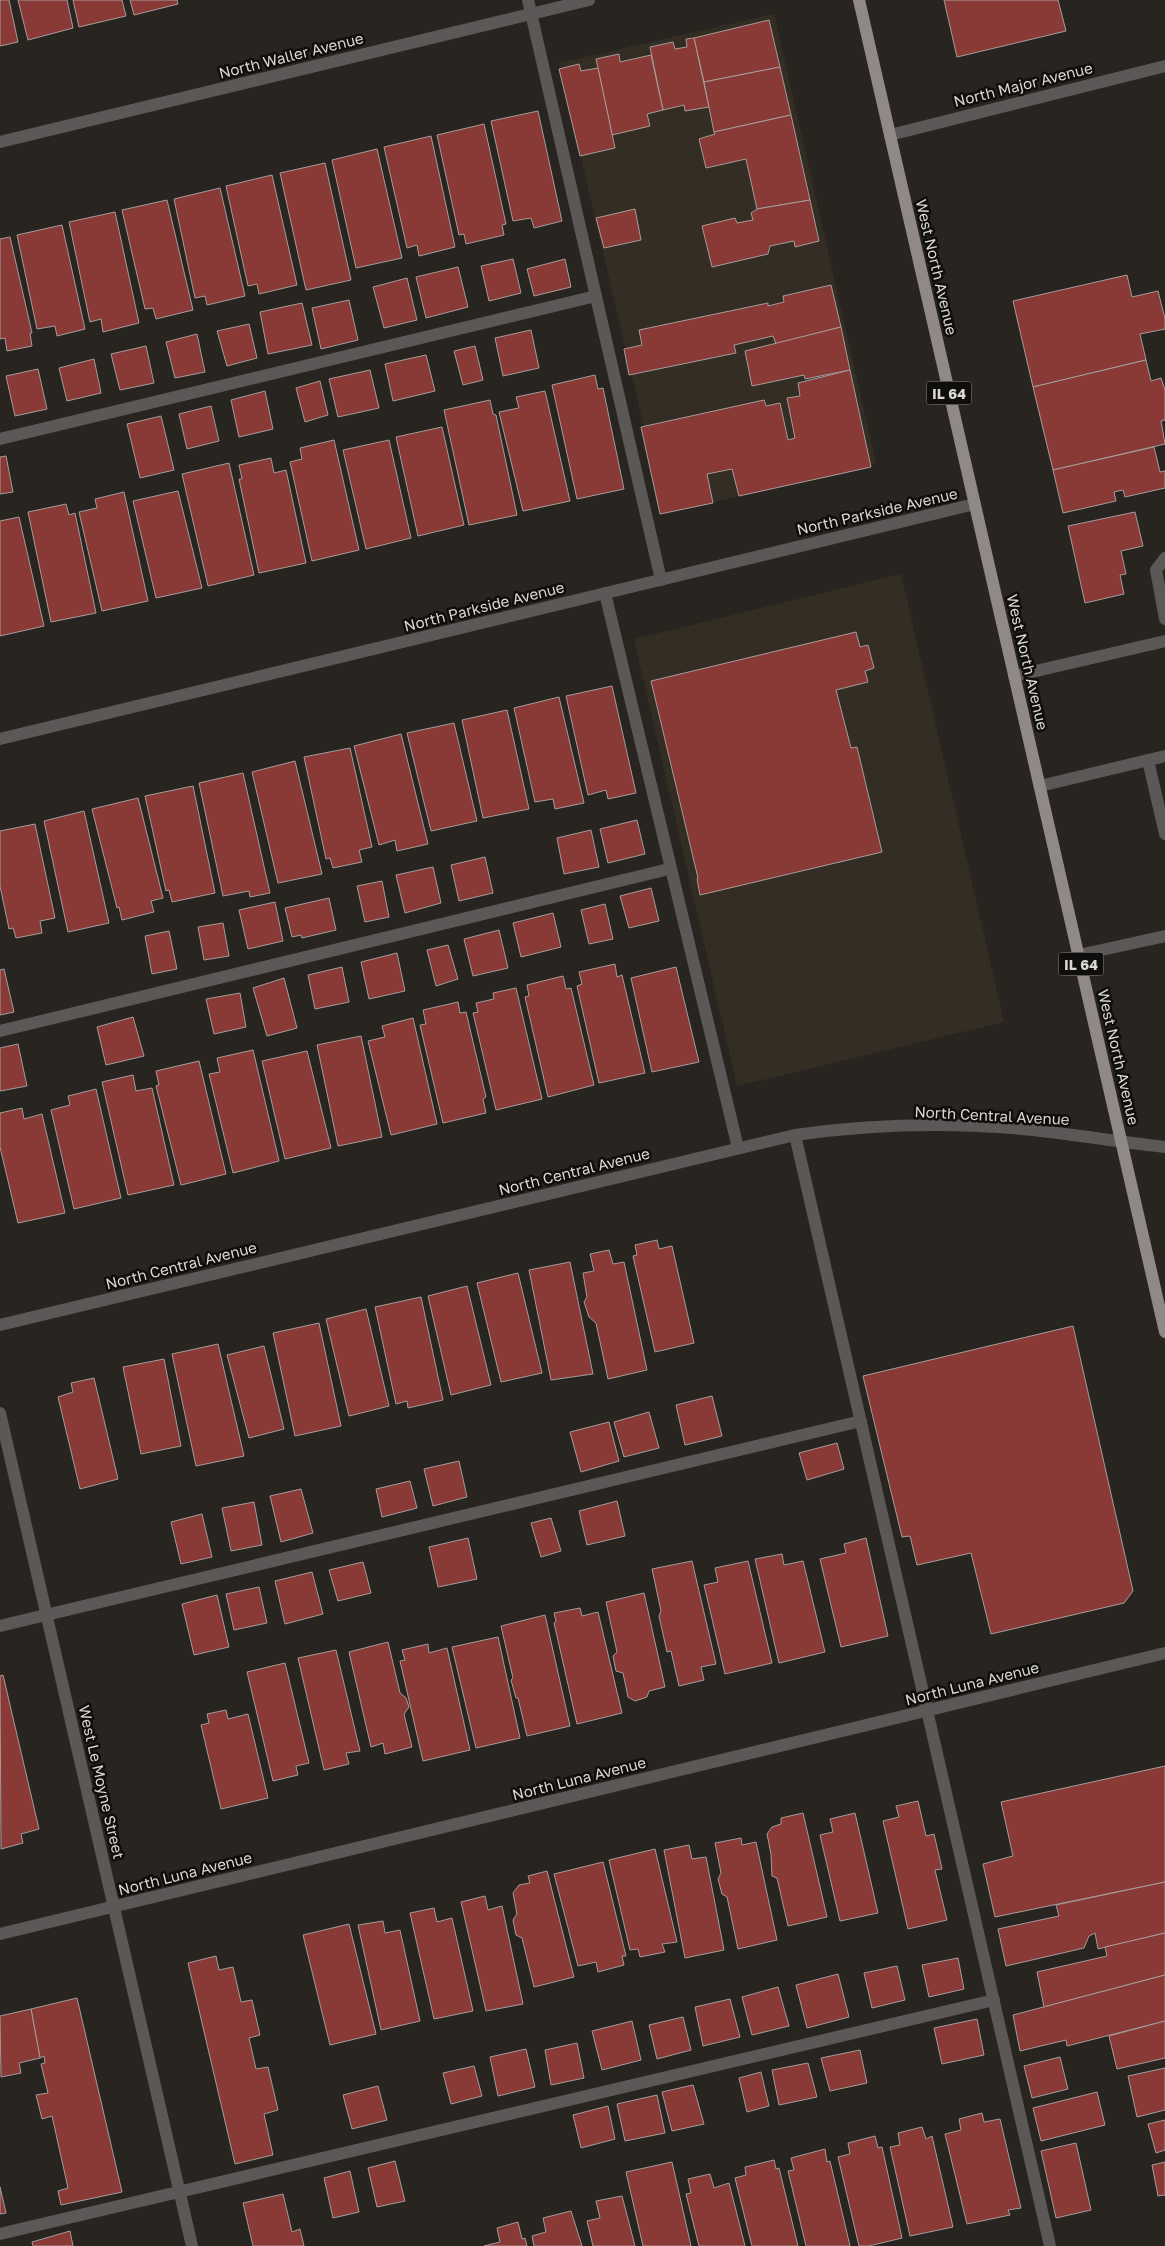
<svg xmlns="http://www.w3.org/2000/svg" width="1165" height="2246" viewBox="0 0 1165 2246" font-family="'Golos Text',sans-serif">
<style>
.built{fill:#342d23}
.building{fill:#893936;stroke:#a59d9c}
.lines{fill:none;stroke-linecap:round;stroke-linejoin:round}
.minor{stroke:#5b5857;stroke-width:12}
.major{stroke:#908988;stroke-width:12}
.labels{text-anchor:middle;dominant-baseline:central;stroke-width:5;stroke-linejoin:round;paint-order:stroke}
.shield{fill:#100e0c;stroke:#9d9b99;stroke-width:1}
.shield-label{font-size:14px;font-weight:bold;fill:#dad8d5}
.street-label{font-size:15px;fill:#dad8d5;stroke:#100e0c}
</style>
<rect width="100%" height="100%" fill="#282520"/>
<g class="built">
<path d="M774,14L876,463L664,514L559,63Z"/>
<path d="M901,574L1004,1022L737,1086L634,639Z"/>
</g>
<g class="building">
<path d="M0,0H9L18,42L0,46Z"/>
<path d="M18,0H67L73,28L28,40Z"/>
<path d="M73,0H122L126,16L79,27Z"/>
<path d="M130,0H177L178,4L134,15Z"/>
<path d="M944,0H1058L1066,31L957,57Z"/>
<path d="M769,20L780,67L704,82L694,38Z"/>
<path d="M694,38L709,107L685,111L684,105L663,110L650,47L673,42L675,49L687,47L686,39Z"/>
<path d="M619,54L620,62L651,55L663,110L647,114L650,126L612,135L596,59Z"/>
<path d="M579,64L581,71L598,68L615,148L580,156L559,69Z"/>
<path d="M780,67L791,115L714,132L704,82Z"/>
<path d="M538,111L562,221L534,228L531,218L513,221L491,121Z"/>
<path d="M791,115L810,200L757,209L746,159L706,168L699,139L715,134L714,132Z"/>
<path d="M484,124L506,224L502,225L504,235L466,244L464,234L459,235L437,135Z"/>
<path d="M431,136L455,247L419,256L417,245L407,248L384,147Z"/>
<path d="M377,149L402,258L356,268L332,160Z"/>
<path d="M325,163L351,280L306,290L280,173Z"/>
<path d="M272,175L297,285L259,294L257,284L248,286L226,186Z"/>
<path d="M220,188L245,296L207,305L205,296L195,298L174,199Z"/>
<path d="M167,200L193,310L156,319L153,308L145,309L122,210Z"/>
<path d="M810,200L819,241L795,247L794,241L770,246L768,254L712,267L702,226L735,218L737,223L753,220L751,213L757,209Z"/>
<path d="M635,209L641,240L604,248L596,218Z"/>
<path d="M115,212L139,323L103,332L101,319L90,322L69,222Z"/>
<path d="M62,225L85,329L57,336L55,326L37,329L17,235Z"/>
<path d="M10,237L32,333H30L32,346L7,351L5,338L0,339V239Z"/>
<path d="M513,259L521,293L489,301L481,266Z"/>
<path d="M565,259L571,287L534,296L527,269Z"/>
<path d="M458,267L468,307L426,318L416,277Z"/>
<path d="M1127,275L1132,297L1158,291L1165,319V329L1140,334L1146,360L1033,387L1013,301Z"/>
<path d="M407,278L417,320L384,328L373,287Z"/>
<path d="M831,285L841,327L776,344L773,336L734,345L736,353L629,375L624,349L642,345L639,330L768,303V306L784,302L783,296Z"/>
<path d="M349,300L358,340L321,349L312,308Z"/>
<path d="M302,303L312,345L268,354L260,312Z"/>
<path d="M249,324L257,358L227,366L217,331Z"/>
<path d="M841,327L850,370L805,379L804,375L752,386L745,351Z"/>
<path d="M531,330L539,368L503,376L495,338Z"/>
<path d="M197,334L205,372L175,378L166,342Z"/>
<path d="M146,346L154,383L120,390L111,354Z"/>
<path d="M475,346L483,380L463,385L454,351Z"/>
<path d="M426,355L435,391L393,401L385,364Z"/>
<path d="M94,359L101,393L67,401L59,368Z"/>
<path d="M1146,360L1151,381L1161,378L1165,390V420L1161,421L1165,444L1053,470L1033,387Z"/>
<path d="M38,369L47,409L15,416L6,376Z"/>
<path d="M370,370L379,408L338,417L329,379Z"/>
<path d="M850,370L871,467L739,496L732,469L707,474L713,503L660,514L641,427L764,400L766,406L780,403L788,440L795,438L787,398L800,396L798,383Z"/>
<path d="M595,375L598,389L603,388L624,489L577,499L552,385Z"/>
<path d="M320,381L328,415L305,422L296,388Z"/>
<path d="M265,391L273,429L239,437L231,400Z"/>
<path d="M545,391L570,501L523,511L499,412L519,408L516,397Z"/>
<path d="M490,400L493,414L496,415L517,515L469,525L444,410Z"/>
<path d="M211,406L219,441L187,449L179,414Z"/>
<path d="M161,416L174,470L140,478L127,424Z"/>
<path d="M442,427L464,525L418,536L396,437Z"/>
<path d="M334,440L359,550L312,561L290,462L302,459L300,448Z"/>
<path d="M389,440L411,538L366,549L343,450Z"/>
<path d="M1154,447L1160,472L1165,471V488L1125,497L1123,490L1114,492L1116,501L1063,513L1053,470Z"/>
<path d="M6,456L13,492L0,494V457Z"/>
<path d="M271,458L274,473L286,470L306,563L259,573L239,479H242L239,465Z"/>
<path d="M229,463L254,575L208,586L182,474Z"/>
<path d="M178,491L202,588L156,598L133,501Z"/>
<path d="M124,492L148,601L102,611L79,512L97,508L95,499Z"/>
<path d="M66,504L69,515L75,513L96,613L51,622L28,512Z"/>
<path d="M1135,512L1143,546L1121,551L1126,574L1120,575L1124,594L1085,603L1068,526Z"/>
<path d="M19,517L44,626L0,636V521Z"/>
<path d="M856,632L860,647L868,645L874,668L865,671L868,682L836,690L851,748L857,747L882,852L700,895L697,879L698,878L651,681Z"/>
<path d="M612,686L636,793L608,799L606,790L588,795L566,696Z"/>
<path d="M559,697L584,803L555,809L553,799L535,802L514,708Z"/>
<path d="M507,710L529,809L483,818L462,720Z"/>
<path d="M454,723L477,821L431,831L407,733Z"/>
<path d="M401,734L428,844L397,851L395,840L379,845L354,746Z"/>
<path d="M350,748L372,847L359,850L362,862L333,868L330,858L326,859L304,757Z"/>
<path d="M295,761L322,874L278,883L252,772Z"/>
<path d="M243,773L270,893L250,897L249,891L223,896L199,783Z"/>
<path d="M193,786L215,893L172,902L169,890L166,891L145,796Z"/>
<path d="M138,798L163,898L151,901L154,912L122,920L119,907L117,908L92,809Z"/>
<path d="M84,811L109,923L68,932L44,821Z"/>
<path d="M637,820L645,854L608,863L600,829Z"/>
<path d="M35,824L55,918L40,921L42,933L16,938L13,928L9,929L0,886V831Z"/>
<path d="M591,830L599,867L564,874L557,838Z"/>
<path d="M485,857L493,893L459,901L451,865Z"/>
<path d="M433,867L441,903L405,913L396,875Z"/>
<path d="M382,881L389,917L365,922L357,886Z"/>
<path d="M651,888L659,921L629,928L620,896Z"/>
<path d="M329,898L336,930L302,938L301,935L292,937L285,908Z"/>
<path d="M275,902L283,941L248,949L239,910Z"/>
<path d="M605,904L613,939L589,944L581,910Z"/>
<path d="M553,913L561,947L521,957L513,923Z"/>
<path d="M223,923L229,956L204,960L198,927Z"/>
<path d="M499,930L508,968L473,976L464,939Z"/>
<path d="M169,931L177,969L152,974L145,936Z"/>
<path d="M448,945L458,979L436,986L427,950Z"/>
<path d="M397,953L405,991L369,999L361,962Z"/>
<path d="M615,964L617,977L622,975L645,1073L599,1083L577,986L582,984L579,972Z"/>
<path d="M342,967L349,1002L315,1009L308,975Z"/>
<path d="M676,967L699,1062L652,1072L631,978Z"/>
<path d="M4,969L14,1012L0,1015V970Z"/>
<path d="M563,976L566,989L571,988L594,1085L548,1097L525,997L529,996L527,985Z"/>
<path d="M284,978L297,1028L267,1036L253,988Z"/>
<path d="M516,988L542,1099L496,1110L473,1013L478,1012L476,1003L494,999L493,993Z"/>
<path d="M240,993L246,1027L214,1034L206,999Z"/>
<path d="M458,1002L460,1013L466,1012L486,1097L483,1099L486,1113L443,1123L420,1025L426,1024L423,1010Z"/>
<path d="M133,1017L144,1056L106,1065L97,1027Z"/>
<path d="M413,1018L437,1124L391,1135L368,1041L385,1037L382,1026Z"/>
<path d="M361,1036L382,1137L338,1146L317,1045Z"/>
<path d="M18,1044L27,1086L0,1091V1048Z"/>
<path d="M253,1050L279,1161L233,1173L209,1074L220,1072L217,1058Z"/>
<path d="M307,1051L331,1148L285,1159L262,1061Z"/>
<path d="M199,1061L226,1174L181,1185L156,1086L159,1085L156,1071Z"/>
<path d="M133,1075L136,1091L152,1088L174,1185L128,1195L102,1082Z"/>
<path d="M96,1089L121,1198L74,1209L51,1110L70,1105L68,1096Z"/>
<path d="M22,1108L24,1119L42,1114L65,1213L18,1223L0,1147V1113Z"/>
<path d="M657,1240L659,1249L672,1246L694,1343L655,1352L633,1256L637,1255L635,1245Z"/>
<path d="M609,1250L613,1264L624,1262L647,1370L608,1379L596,1323L589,1317L584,1302L587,1297L583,1273L594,1271L590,1254Z"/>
<path d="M570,1262L593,1374L551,1380L529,1270Z"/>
<path d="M518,1273L542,1373L501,1382L477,1283Z"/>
<path d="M467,1286L491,1385L451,1395L428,1296Z"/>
<path d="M421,1297L443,1400L408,1408L407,1401L396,1404L375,1307Z"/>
<path d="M366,1309L389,1406L349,1416L326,1319Z"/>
<path d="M319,1323L341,1426L295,1436L273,1333Z"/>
<path d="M1073,1326L1133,1591L1124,1603L991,1634L971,1553L917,1565L910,1536L902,1537L863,1376Z"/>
<path d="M218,1344L244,1456L196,1466L172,1354Z"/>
<path d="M264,1346L284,1429L249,1438L227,1355Z"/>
<path d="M164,1359L181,1446L141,1454L123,1367Z"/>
<path d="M94,1378L118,1479L80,1489L58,1397L73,1392L71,1383Z"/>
<path d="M712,1396L722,1436L685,1445L676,1405Z"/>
<path d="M649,1412L659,1448L624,1457L614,1422Z"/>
<path d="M609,1422L619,1461L581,1472L570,1432Z"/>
<path d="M837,1443L844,1469L807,1480L799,1453Z"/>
<path d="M459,1461L467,1497L433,1506L424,1469Z"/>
<path d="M410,1481L417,1508L382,1517L376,1489Z"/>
<path d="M301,1489L313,1533L281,1542L270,1496Z"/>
<path d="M617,1501L625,1536L587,1545L579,1511Z"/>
<path d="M254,1502L262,1545L231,1551L222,1508Z"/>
<path d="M202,1514L212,1557L181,1564L171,1522Z"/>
<path d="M551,1518L561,1551L541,1557L531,1523Z"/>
<path d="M468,1538L477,1579L438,1587L429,1547Z"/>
<path d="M866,1538L888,1636L841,1647L820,1559L846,1553L844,1544Z"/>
<path d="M782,1554L784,1565L803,1561L825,1652L779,1663L755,1559Z"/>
<path d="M692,1561L716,1664L701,1667L704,1680L679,1686L671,1651L667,1652L659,1616L661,1611L652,1569Z"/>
<path d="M748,1561L772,1663L725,1674L704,1585L718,1582L715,1568Z"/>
<path d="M363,1562L371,1593L338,1601L329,1570Z"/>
<path d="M312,1572L323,1614L285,1624L275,1581Z"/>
<path d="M259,1587L267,1623L234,1630L226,1594Z"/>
<path d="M644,1593L665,1687L649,1691L647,1697L635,1701L628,1697L623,1673L616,1671L613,1656L617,1652L606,1602Z"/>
<path d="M217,1595L229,1647L194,1655L182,1604Z"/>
<path d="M580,1608L582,1616L598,1612L622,1713L577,1724L554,1623L556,1621L554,1613Z"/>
<path d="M545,1615L570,1726L527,1736L518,1698H516L511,1680L513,1678L501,1626Z"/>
<path d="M498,1637L520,1738L476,1748L452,1647Z"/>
<path d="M388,1642L400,1693L406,1698L409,1707L404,1714L412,1747L385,1754L383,1743L371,1747L349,1652Z"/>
<path d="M428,1644L429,1653L447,1648L470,1750L423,1761L400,1661L405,1660L402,1650Z"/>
<path d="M336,1650L360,1751L346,1753L349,1764L324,1770L298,1658Z"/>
<path d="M285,1663L309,1763L296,1766L298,1775L273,1781L247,1672Z"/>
<path d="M3,1675L39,1829L21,1834L23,1843L1,1849L0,1676Z"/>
<path d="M226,1710L228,1719L248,1714L268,1798L221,1809L201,1725L209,1723L207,1714Z"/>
<path d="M1165,1766V1882L995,1917L983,1864L1013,1856L1001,1802Z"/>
<path d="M918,1801L926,1836L934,1834L942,1869L935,1870L947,1920L908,1929L883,1821L899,1817L896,1806Z"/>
<path d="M803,1813L827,1917L788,1926L777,1878L772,1876L771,1854L767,1834L772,1827L781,1824V1818Z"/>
<path d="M855,1813L878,1913L840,1921L820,1835L833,1832L830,1819Z"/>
<path d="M741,1838L742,1845L756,1842L777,1940L738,1949L727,1897L722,1894L718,1879L721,1873L715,1843Z"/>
<path d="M689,1845L692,1859L706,1857L724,1950L685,1958L664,1850Z"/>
<path d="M655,1849L677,1942L662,1944L665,1952L640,1957L638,1949L630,1950L609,1860Z"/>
<path d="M603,1862L626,1956H622L624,1965L598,1972L596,1962L578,1966L554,1874Z"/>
<path d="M547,1871L574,1977L534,1987L522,1938L516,1935L513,1920L517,1914L513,1893L519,1885L530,1883L528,1876Z"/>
<path d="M1165,1882V1933L1098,1949L1095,1933L1089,1936L1084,1948L1006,1966L998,1929L1059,1916L1056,1905Z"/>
<path d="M485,1896L488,1910L502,1906L523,2004L486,2011L461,1902Z"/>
<path d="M434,1908L437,1922L452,1918L473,2011L434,2019L410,1913Z"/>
<path d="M383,1921L385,1933L400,1930L420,2021L381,2030L358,1925Z"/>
<path d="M349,1924L376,2034L330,2045L303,1935Z"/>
<path d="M1165,1933V1975L1044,2007L1037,1972L1107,1956L1105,1947Z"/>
<path d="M216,1956L219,1970L233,1967L241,2002L252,2000L260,2035L249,2038L256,2069L268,2067L278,2110L264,2114L273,2155L235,2164L188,1963Z"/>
<path d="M958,1958L964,1989L929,1997L922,1965Z"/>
<path d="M897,1966L905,2000L872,2008L864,1973Z"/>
<path d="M838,1974L849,2017L807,2028L796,1985Z"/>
<path d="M1165,1975V2021L1067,2046L1066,2040L1020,2051L1013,2015Z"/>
<path d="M778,1987L789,2026L752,2035L742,1997Z"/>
<path d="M77,1998L122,2192L61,2205L58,2191L68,2188L52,2116L42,2119L36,2095L48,2093L41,2064L45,2063L44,2056L40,2058L31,2009Z"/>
<path d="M730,1999L740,2037L703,2046L695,2007Z"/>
<path d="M31,2009L40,2058L19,2063L21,2073L1,2077L0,2016Z"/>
<path d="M683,2017L691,2050L657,2059L649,2025Z"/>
<path d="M977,2019L984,2055L942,2064L934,2028Z"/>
<path d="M632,2021L641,2060L602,2070L592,2031Z"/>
<path d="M1165,2021V2058L1117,2069L1109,2036Z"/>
<path d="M577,2043L584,2078L551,2085L545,2050Z"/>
<path d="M526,2049L535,2087L498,2096L490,2057Z"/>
<path d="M860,2050L867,2083L830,2091L821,2058Z"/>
<path d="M1060,2057L1068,2089L1032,2098L1024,2066Z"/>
<path d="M808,2063L817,2097L779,2105L772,2070Z"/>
<path d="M474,2066L482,2096L451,2104L443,2073Z"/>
<path d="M1165,2068V2110L1137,2117L1128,2076Z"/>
<path d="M761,2072L769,2106L747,2112L739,2078Z"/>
<path d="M693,2085L704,2124L672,2131L662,2092Z"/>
<path d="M378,2086L387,2120L352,2129L343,2095Z"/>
<path d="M1097,2092L1105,2125L1041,2141L1033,2108Z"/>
<path d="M657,2095L665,2133L625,2141L617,2104Z"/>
<path d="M608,2106L615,2139L581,2148L573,2115Z"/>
<path d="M982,2113L984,2122L1000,2119L1021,2208L1008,2210L1010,2215L967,2224L945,2134L961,2130L959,2119Z"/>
<path d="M1165,2120V2150L1156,2153L1148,2124Z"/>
<path d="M922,2127L926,2139L932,2136L953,2227L910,2236L890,2147L900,2145L898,2133Z"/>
<path d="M875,2136L878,2148L882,2147L902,2238L869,2246H859L838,2157L850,2154L848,2143Z"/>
<path d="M1076,2143L1091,2210L1056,2218L1041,2151Z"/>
<path d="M825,2149L827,2162L830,2161L850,2246H806L788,2171L794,2170L791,2158Z"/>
<path d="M774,2160L776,2169L779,2168L798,2246H752L735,2178L746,2175L745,2167Z"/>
<path d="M395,2161L405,2201L377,2207L368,2168Z"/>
<path d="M672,2162L691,2246H643L626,2172Z"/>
<path d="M1165,2162V2195L1158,2196L1152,2165Z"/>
<path d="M350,2171L359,2212L333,2218L324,2178Z"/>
<path d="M710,2174L714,2188L729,2183L745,2246H699L686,2194L691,2193L688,2179Z"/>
<path d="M0,2187L6,2213L0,2214Z"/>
<path d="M283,2194L292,2232L300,2229L304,2246H253L243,2203Z"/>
<path d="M622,2196L635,2246H593L587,2221L600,2218L596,2201Z"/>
<path d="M571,2211L582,2246H534L532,2236L546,2232L543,2218Z"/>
<path d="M518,2222L522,2239L525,2238L527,2246H484L500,2242L497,2228Z"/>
<path d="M70,2231L73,2246H33L32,2242Z"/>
</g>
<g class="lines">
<g class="minor">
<path d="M528,0L661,580"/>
<path d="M890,135L1165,66"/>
<path d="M0,142L589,0"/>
<path d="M0,439L596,296"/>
<path d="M1165,558L1156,570L1165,619"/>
<path d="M605,593L738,1148"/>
<path d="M1014,676L1165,641"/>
<path d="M0,739L975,504"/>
<path d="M1148,760L1165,834"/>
<path d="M1040,786L1165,756"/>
<path d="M1079,955L1165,936"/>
<path d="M0,1031L669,869"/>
<path d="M795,1135L1050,2246"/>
<path d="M0,1325L795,1135C873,1124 955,1122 1033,1130C1077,1135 1121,1142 1165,1147"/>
<path d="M0,1413L192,2246"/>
<path d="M0,1626L861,1421"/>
<path d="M0,1934L1165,1653"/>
<path d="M0,2234L994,2000"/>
</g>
<path class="major" d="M859,0L1165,1332"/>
</g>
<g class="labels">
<g class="shield">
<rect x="926.5" y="381.5" width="45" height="23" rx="4"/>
<rect x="1058.5" y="952.5" width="45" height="23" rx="4"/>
</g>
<g class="shield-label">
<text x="949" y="393">IL 64</text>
<text x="1081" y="964">IL 64</text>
</g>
<g class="street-label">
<text transform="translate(291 55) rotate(-14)">North Waller Avenue</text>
<text transform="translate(1023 84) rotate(-14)">North Major Avenue</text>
<text transform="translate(937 267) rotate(77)">West North Avenue</text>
<text transform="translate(877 511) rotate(-13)">North Parkside Avenue</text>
<text transform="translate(484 606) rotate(-14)">North Parkside Avenue</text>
<text transform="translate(1028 662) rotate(77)">West North Avenue</text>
<text transform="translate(1119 1057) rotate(77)">West North Avenue</text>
<text transform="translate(992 1115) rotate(3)">North Central Avenue</text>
<text transform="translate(574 1171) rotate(-14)">North Central Avenue</text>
<text transform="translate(181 1265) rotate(-14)">North Central Avenue</text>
<text transform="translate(972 1683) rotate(-14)">North Luna Avenue</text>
<text transform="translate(579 1778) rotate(-14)">North Luna Avenue</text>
<text transform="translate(102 1782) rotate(77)">West Le Moyne Street</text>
<text transform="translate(185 1873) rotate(-14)">North Luna Avenue</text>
</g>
</g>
</svg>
